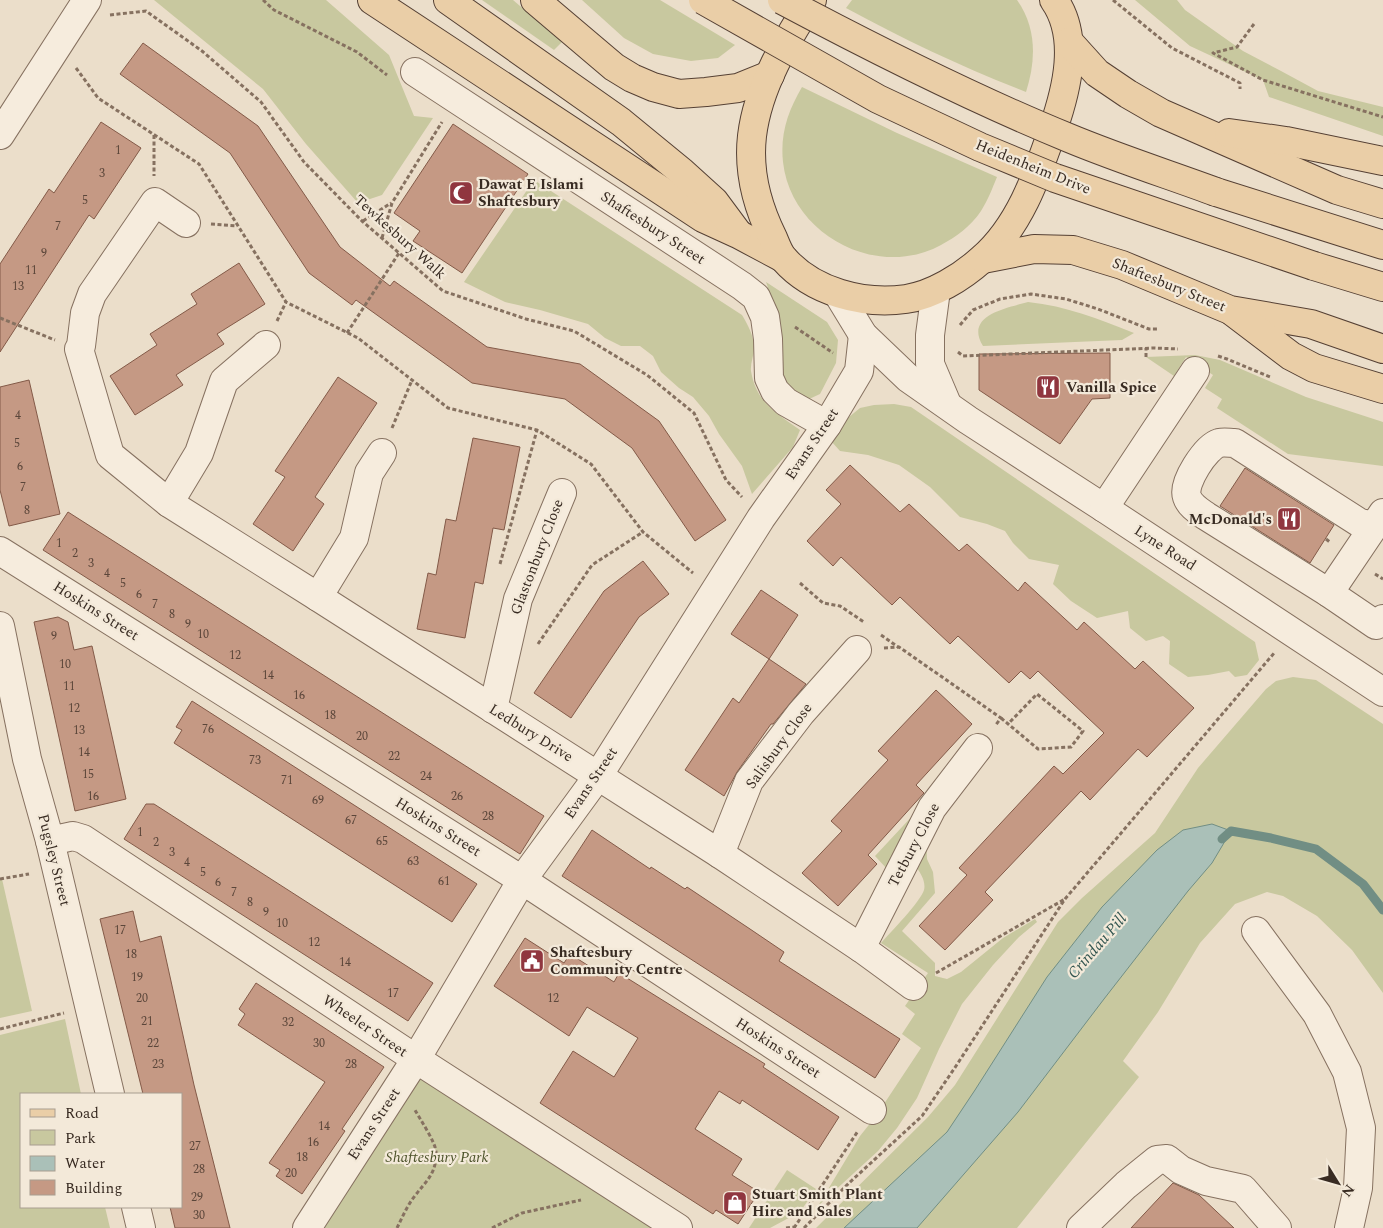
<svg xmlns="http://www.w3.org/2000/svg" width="1383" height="1228" viewBox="0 0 1383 1228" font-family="Spectral,serif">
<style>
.green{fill:#c8c89f}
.water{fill:#aac0b8;stroke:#718e84}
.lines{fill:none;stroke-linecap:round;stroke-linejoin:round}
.stream{stroke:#718e84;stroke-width:9}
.building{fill:#c59984;stroke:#835a48}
.minor-casing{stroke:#867160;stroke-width:30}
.major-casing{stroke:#554034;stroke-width:30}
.path{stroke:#867160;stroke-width:3;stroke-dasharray:4 2.5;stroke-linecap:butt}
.minor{stroke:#f6ecdd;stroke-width:28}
.major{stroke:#eacea7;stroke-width:28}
.major-bridge-casing{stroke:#554034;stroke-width:30;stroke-linecap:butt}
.major-bridge{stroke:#eacea7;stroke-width:28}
.labels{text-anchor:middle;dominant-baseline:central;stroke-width:4.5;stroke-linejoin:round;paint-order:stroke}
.number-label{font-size:12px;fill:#5b463a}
.street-label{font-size:15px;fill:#382b22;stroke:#f3e9d9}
.poi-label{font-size:15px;font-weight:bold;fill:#382b22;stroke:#f3e9d9;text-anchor:start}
.park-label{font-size:15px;font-style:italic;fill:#4d532b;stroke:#f3e9d9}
.water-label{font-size:16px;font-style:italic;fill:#335651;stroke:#f3e9d9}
</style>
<rect width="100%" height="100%" fill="#ebdeca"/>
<g class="green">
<path d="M154,0H326L389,55L414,116L433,118L382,195L358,203L306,144L263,89Z"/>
<path d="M482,0H513L562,42L554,50Z"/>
<path d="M582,0H660L735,45L718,58L691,61L653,54L624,38Z"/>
<path d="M852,0H1017C1037,28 1036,61 1026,92C964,68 905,40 846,8Z"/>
<path d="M1135,0H1177L1185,10L1243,51L1281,71L1318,91L1383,107V136L1269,97L1263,80L1190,46Z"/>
<path d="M802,87L897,133L997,177C992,189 988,200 981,211C971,226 956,237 941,245C877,280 791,235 783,162C780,134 788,111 802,87Z"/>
<path d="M534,180L742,315C748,325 754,336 754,348C754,356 750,364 751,371C756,402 776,413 800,430L793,447L752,494L742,466L719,434L709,416L693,397L679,388L661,372L653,356L640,346H621L605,338L588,324L540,310L505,302L464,282Z"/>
<path d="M766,282L827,322L838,340L836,363L820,394L807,400L782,384L779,341L781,325Z"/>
<path d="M1028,302C1067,306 1098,319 1134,333L1122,340L983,346C964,315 1007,308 1028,302Z"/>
<path d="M1195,355L1220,360L1306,397L1383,422V466L1288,454L1217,408L1222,399L1205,388L1213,375L1186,357L1174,376L1146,357Z"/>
<path d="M894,404L911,407L1255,642L1259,660L1247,675L1235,677L1229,671L1208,675L1188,677L1169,664L1170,641L1163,636L1146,641L1130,628L1128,611L1097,618L1071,601L1053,584L1059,565L1029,559L1013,543L1005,531L987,524L960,517L930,487L899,465L868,455L840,451L831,441L838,426L860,408L874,405Z"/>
<path d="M1293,677L1316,680L1383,724V993L1352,950L1317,916L1283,896L1267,892L1235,904L1200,943L1158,1012L1123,1061L1139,1077L1017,1228H816L928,1117L955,1085L1058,922L1082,898L1155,833L1198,768L1266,689L1276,681Z"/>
<path d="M929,798L926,833L927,859L933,872L935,893L902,931L935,963V976L947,979L961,972L1003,938L1035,919L1037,922L1019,937L993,965L962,1004L939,1049L917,1098L897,1128L878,1151L818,1206L860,1136L876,1116L921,1048L902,1034L915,1014L905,1006L928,973L881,943C890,933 921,901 924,890C926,882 921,874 917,868L901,884L875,856Z"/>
<path d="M0,879H2L32,1011L0,1018Z"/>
<path d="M65,1019L81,1094H21V1207H105L110,1228H0V1035Z"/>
<path d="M416,1059L678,1228H307Z"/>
<path d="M787,1170L816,1189L800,1212L770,1228H749Z"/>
</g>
<path class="water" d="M1212,824L1231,831L1212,863L1188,891L1104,999L1018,1112L917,1228H844L947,1132L975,1090L1047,977L1102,907L1157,850L1183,830Z"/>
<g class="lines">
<path class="stream" d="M1222,839L1231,831L1271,838L1316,849L1363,884L1383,910"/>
</g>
<g class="building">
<path d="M143,43L258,126L340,247L390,286L394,281L487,347L580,364L659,421L726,520L695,541L632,448L565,399L472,383L356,300L352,305L309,273L230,153L120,74Z"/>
<path d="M101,122L141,148L94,219L89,215L0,352V264L49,189L54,193Z"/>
<path d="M453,124L528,174L462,273L413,241L420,231L394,213Z"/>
<path d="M239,263L265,304L217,334L224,344L176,375L183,385L135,415L110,376L157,345L150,334L197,304L191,294Z"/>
<path d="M1110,353V398L1092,399L1060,444L979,390V354Z"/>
<path d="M338,377L377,403L315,497L324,504L293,551L253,524L285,477L275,471Z"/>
<path d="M29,380L60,514L9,526L0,490V387Z"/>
<path d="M473,438L520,447L504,530L493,528L483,584L475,582L465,638L417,629L428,573L436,575L446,519L456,521Z"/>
<path d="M850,465L900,512L909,504L959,551L967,544L1018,591L1025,582L1077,630L1084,622L1135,669L1143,661L1194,708L1147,757L1138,749L1090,800L1081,791L985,892L993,900L945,950L919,926L967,875L959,868L1054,766L1063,774L1104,733L1038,671L1030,679L1021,671L1009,683L958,636L950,644L900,597L892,605L841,557L833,566L807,541L841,504L826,490Z"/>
<path d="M1245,468L1334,525L1310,563L1220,506Z"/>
<path d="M68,512L544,816L520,854L43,550Z"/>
<path d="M643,561L669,594L639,617L571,718L534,693L604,591Z"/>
<path d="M761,590L798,615L769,659L731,634Z"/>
<path d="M58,617L68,622L74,650L92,646L126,799L75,811L34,622Z"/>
<path d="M769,659L806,684L773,724H771L737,772L724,796L685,770L733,698L739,703Z"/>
<path d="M936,690L972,724L916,785L924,793L868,855L877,864L838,906L802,873L842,831L831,821L888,760L878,751Z"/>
<path d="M192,701L477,884L452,922L174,743L182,730L176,727Z"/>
<path d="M146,804H154L433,983L408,1021L124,839Z"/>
<path d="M592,830L650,869L651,867L685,889L687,887L750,929L784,952L779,961L900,1039L875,1078L562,876Z"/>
<path d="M133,911L140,942L161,936L194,1085L230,1228H175L170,1207H181V1094H143L100,919Z"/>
<path d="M525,938L564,963L570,954L614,982L619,973L765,1064L763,1067L839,1117L818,1150L742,1100L740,1104L719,1091L695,1129L742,1159L732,1175L759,1192L738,1224L716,1210L713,1214L540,1103L573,1051L614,1077L638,1038L587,1007L569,1036L494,986Z"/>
<path d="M256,983L384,1067L342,1129L345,1131L302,1194L276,1176L280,1170L269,1163L325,1082L238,1025L245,1014L239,1009Z"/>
<path d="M1173,1183L1199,1195L1234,1228H1131Z"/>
</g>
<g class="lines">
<defs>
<g id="minor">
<path d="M415,72L742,286L756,297L765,317L768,339L769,378L775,391L786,402L827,425"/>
<path d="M0,135L87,0"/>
<path d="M186,223L155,202L92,294L85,313L81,346L79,349L110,455L169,503L318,597L720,854L861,948L913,986"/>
<path d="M936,290L930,335V364L947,404"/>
<path d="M838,294L863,335L908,378L968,420L1104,508L1383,692"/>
<path d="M169,503L199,453L224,381L266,345"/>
<path d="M1104,508L1195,371"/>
<path d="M1383,513L1329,593L1376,625L1383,619"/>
<path d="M0,551L522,880L872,1110"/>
<path d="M1329,593L1206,516C1199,511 1190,506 1187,497C1182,483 1206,447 1219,443C1224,442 1230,443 1235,443L1360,523L1374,526"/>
<path d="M318,597L354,538L369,473L382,453"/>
<path d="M0,626L27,759L50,841L110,1094"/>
<path d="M493,709L518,599L562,493"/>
<path d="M50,841L73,836L83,839L416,1059L678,1228"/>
<path d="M720,854L749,781L801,713L857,650"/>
<path d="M1256,931L1317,1014L1347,1072L1361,1128L1358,1188L1349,1228"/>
<path d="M861,948L932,808L978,748"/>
<path d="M136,1207L141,1228"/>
<path d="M307,1228L416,1059L522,880L598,776L761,518L827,425L859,371L863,335"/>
<path d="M1081,1228L1126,1185L1157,1160L1167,1159L1181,1170L1206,1181L1243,1189L1277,1228"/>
</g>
<g id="major">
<path d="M372,0L703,218L738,234L783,258"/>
<path d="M448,0L621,122L682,172L714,201L737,232"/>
<path d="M535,0L614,67L632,78L653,87L679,94L706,92L738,88L770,75"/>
<path d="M812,0C786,41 758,86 752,136C748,171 757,206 773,238C776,245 779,254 784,259C813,292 863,305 906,299C933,295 962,277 982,259C1020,226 1037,175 1053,129C1067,89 1080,37 1054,0"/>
<path d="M1069,42L1097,73L1128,94L1161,113L1337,190L1383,204"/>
<path d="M1229,133L1286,141L1383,161"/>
<path d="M1216,192L1383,245"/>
<path d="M983,259L1034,249L1073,250L1122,265L1230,310L1311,324L1383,349"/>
<path d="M1314,266L1383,287"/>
<path d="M1233,312L1291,356L1314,368L1383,389"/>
</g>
</defs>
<use href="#minor" class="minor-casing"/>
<use href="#major" class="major-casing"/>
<g class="path">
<path d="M263,0L274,10L357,52L387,75"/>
<path d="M1113,0L1172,48L1240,83V89"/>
<path d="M110,15L146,11L202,51L261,102L304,162L362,221L443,291L526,319L574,331L647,375L694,413L726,480L742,497"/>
<path d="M1254,24L1237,47L1213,53L1263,80L1383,117"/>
<path d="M76,68L98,98L199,164L286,302L358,338L448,408L537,430L591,464L643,532L693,573"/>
<path d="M154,135V176"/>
<path d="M363,221L391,203"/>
<path d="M211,224L237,226"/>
<path d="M382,238L392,203L442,122"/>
<path d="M0,318L55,340"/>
<path d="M277,321L286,302"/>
<path d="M960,325L973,310L1000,299L1031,294L1066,299L1098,309L1149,329H1159"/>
<path d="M795,327L833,353"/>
<path d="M347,333L399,253"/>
<path d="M958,352L963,356L1154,348L1178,349"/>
<path d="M1218,356L1227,359L1270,377"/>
<path d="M1146,357V348"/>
<path d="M392,428L412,380"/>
<path d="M1326,539L1331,543"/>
<path d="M500,564L537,430"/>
<path d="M1375,574L1383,579"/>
<path d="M800,583L823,603L840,606L864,622"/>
<path d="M881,635L898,647"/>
<path d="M538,644L592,565L643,532"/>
<path d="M884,648L899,647L1001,718L995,726"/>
<path d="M1001,718L1038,749L1071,747L1083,731L1037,694L1008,724"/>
<path d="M0,879L29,874"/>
<path d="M936,973L1065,899"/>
<path d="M0,1029L64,1013"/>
<path d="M397,1228C402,1218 407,1206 414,1197C425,1182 437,1174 436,1152C436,1143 420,1119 415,1110"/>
<path d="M492,1228L522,1213L581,1200"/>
<path d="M786,1228L795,1227"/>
<path d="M794,1228L858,1131"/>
<path d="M804,1228L849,1183L922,1116L954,1069L1065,899L1275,652"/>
</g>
<use href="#minor" class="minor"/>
<use href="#major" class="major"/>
<defs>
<g id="major-bridge">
<path d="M703,0L878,99L980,147L1055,178L1314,266"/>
<path d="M782,0C876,50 971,98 1069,138C1117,158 1167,174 1216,192"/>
</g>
</defs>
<use href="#major-bridge" class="major-bridge-casing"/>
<use href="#major-bridge" class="major-bridge"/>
</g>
<defs>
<symbol id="mosque-square" viewBox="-11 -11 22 22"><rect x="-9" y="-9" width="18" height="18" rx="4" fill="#90363f" stroke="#f3e9d9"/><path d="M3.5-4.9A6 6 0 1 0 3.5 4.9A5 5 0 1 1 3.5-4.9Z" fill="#fff"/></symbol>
<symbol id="restaurant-square" viewBox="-11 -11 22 22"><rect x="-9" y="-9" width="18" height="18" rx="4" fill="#90363f" stroke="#f3e9d9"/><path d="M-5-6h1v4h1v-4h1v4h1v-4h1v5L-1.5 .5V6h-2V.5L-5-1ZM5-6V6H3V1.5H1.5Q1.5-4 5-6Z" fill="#fff"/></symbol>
<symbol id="civic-square" viewBox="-11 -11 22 22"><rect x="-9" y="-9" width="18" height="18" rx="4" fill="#90363f" stroke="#f3e9d9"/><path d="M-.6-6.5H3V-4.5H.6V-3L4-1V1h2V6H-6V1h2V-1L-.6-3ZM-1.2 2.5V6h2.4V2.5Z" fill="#fff"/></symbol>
<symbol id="shop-square" viewBox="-11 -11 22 22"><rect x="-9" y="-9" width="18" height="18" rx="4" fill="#90363f" stroke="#f3e9d9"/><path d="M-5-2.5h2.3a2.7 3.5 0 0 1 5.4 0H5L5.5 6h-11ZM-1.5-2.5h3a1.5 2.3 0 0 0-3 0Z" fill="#fff"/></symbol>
</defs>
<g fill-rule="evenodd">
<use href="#mosque-square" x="447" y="179" width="28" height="28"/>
<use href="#restaurant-square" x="1034" y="373" width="28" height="28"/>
<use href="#restaurant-square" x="1275" y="505" width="28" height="28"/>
<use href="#civic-square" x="518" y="947" width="28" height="28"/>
<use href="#shop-square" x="721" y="1189" width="28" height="28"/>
</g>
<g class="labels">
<g class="number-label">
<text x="118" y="150">1</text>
<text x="102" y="173">3</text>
<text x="85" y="200">5</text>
<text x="58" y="226">7</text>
<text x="44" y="253">9</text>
<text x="31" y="270">11</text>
<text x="18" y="286">13</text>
<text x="18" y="415">4</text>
<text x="17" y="443">5</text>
<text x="20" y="466">6</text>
<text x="23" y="487">7</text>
<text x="27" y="510">8</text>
<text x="59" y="543">1</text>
<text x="75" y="553">2</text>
<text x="91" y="563">3</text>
<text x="107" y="573">4</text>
<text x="123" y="583">5</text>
<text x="139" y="594">6</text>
<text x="155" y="604">7</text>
<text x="172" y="614">8</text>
<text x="188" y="624">9</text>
<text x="203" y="634">10</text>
<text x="54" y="636">9</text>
<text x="235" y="655">12</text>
<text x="65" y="664">10</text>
<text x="268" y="675">14</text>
<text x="69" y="686">11</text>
<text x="299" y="695">16</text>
<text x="74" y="708">12</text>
<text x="330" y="715">18</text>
<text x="208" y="729">76</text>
<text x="79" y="730">13</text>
<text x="362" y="736">20</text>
<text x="84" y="752">14</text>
<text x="394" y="756">22</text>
<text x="255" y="760">73</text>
<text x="88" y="774">15</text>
<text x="426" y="776">24</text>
<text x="287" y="780">71</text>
<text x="93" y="796">16</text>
<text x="457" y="796">26</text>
<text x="318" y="800">69</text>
<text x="488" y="816">28</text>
<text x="351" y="820">67</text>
<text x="140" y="832">1</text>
<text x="382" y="841">65</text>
<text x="156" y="842">2</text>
<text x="172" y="852">3</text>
<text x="413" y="861">63</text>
<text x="187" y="862">4</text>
<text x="203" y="872">5</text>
<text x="444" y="881">61</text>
<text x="218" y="882">6</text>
<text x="234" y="892">7</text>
<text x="250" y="902">8</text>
<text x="266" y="912">9</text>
<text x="282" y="923">10</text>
<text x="120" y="930">17</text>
<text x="314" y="942">12</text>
<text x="131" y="954">18</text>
<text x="345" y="962">14</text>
<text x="137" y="977">19</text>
<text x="393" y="993">17</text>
<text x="142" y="998">20</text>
<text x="553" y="998">12</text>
<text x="147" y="1021">21</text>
<text x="288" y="1022">32</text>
<text x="153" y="1043">22</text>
<text x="319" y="1043">30</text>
<text x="158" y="1064">23</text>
<text x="351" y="1064">28</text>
<text x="324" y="1126">14</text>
<text x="313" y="1142">16</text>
<text x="195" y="1146">27</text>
<text x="302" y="1157">18</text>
<text x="199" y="1169">28</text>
<text x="291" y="1173">20</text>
<text x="197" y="1197">29</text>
<text x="199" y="1215">30</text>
</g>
<g class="street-label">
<text transform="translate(1033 167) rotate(22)">Heidenheim Drive</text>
<text transform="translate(653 228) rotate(33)">Shaftesbury Street</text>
<text transform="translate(400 237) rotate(42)">Tewkesbury Walk</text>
<text transform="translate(1169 285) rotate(22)">Shaftesbury Street</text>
<text transform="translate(812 444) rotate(-56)">Evans Street</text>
<text transform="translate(1165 548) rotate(33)">Lyne Road</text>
<text transform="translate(537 557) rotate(-69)">Glastonbury Close</text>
<text transform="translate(96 611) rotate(32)">Hoskins Street</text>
<text transform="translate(531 733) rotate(32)">Ledbury Drive</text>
<text transform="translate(779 746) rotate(-54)">Salisbury Close</text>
<text transform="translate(591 783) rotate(-56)">Evans Street</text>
<text transform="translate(438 827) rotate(32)">Hoskins Street</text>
<text transform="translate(914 845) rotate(-62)">Tetbury Close</text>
<text transform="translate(54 860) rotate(76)">Pugsley Street</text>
<text transform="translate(365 1026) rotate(34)">Wheeler Street</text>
<text transform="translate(778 1048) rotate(33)">Hoskins Street</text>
<text transform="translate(374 1124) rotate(-57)">Evans Street</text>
</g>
<g class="poi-label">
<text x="478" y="184">Dawat E Islami<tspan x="478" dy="17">Shaftesbury</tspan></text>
<text x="1066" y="387">Vanilla Spice</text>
<text x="1272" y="519" text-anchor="end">McDonald's</text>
<text x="550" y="952">Shaftesbury<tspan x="550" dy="17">Community Centre</tspan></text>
<text x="752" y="1194">Stuart Smith Plant<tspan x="752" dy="17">Hire and Sales</tspan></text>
</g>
<g class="park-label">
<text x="437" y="1157">Shaftesbury Park</text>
</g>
<g class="water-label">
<text transform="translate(1097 946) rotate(-49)">Crindau Pill</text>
</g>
</g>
<rect x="20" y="1093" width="162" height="115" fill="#f3e9d9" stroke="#a89d90"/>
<rect x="30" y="1109" width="25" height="8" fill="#eacea7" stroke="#a89d90"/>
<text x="65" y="1118" font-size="15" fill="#382b22">Road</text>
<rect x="30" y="1130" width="25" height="15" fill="#c8c89f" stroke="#a89d90"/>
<text x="65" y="1143" font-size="15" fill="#382b22">Park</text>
<rect x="30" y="1156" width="25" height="15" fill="#aac0b8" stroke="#a89d90"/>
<text x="65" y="1168" font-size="15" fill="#382b22">Water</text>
<rect x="30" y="1180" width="25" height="15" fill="#c59984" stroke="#a89d90"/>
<text x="65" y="1193" font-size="15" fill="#382b22">Building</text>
<g transform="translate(1338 1183) rotate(127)" stroke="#f3e9d9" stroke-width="4" paint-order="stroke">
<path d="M0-4L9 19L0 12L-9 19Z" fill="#382b22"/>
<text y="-8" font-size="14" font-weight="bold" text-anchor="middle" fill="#382b22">N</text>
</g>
</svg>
